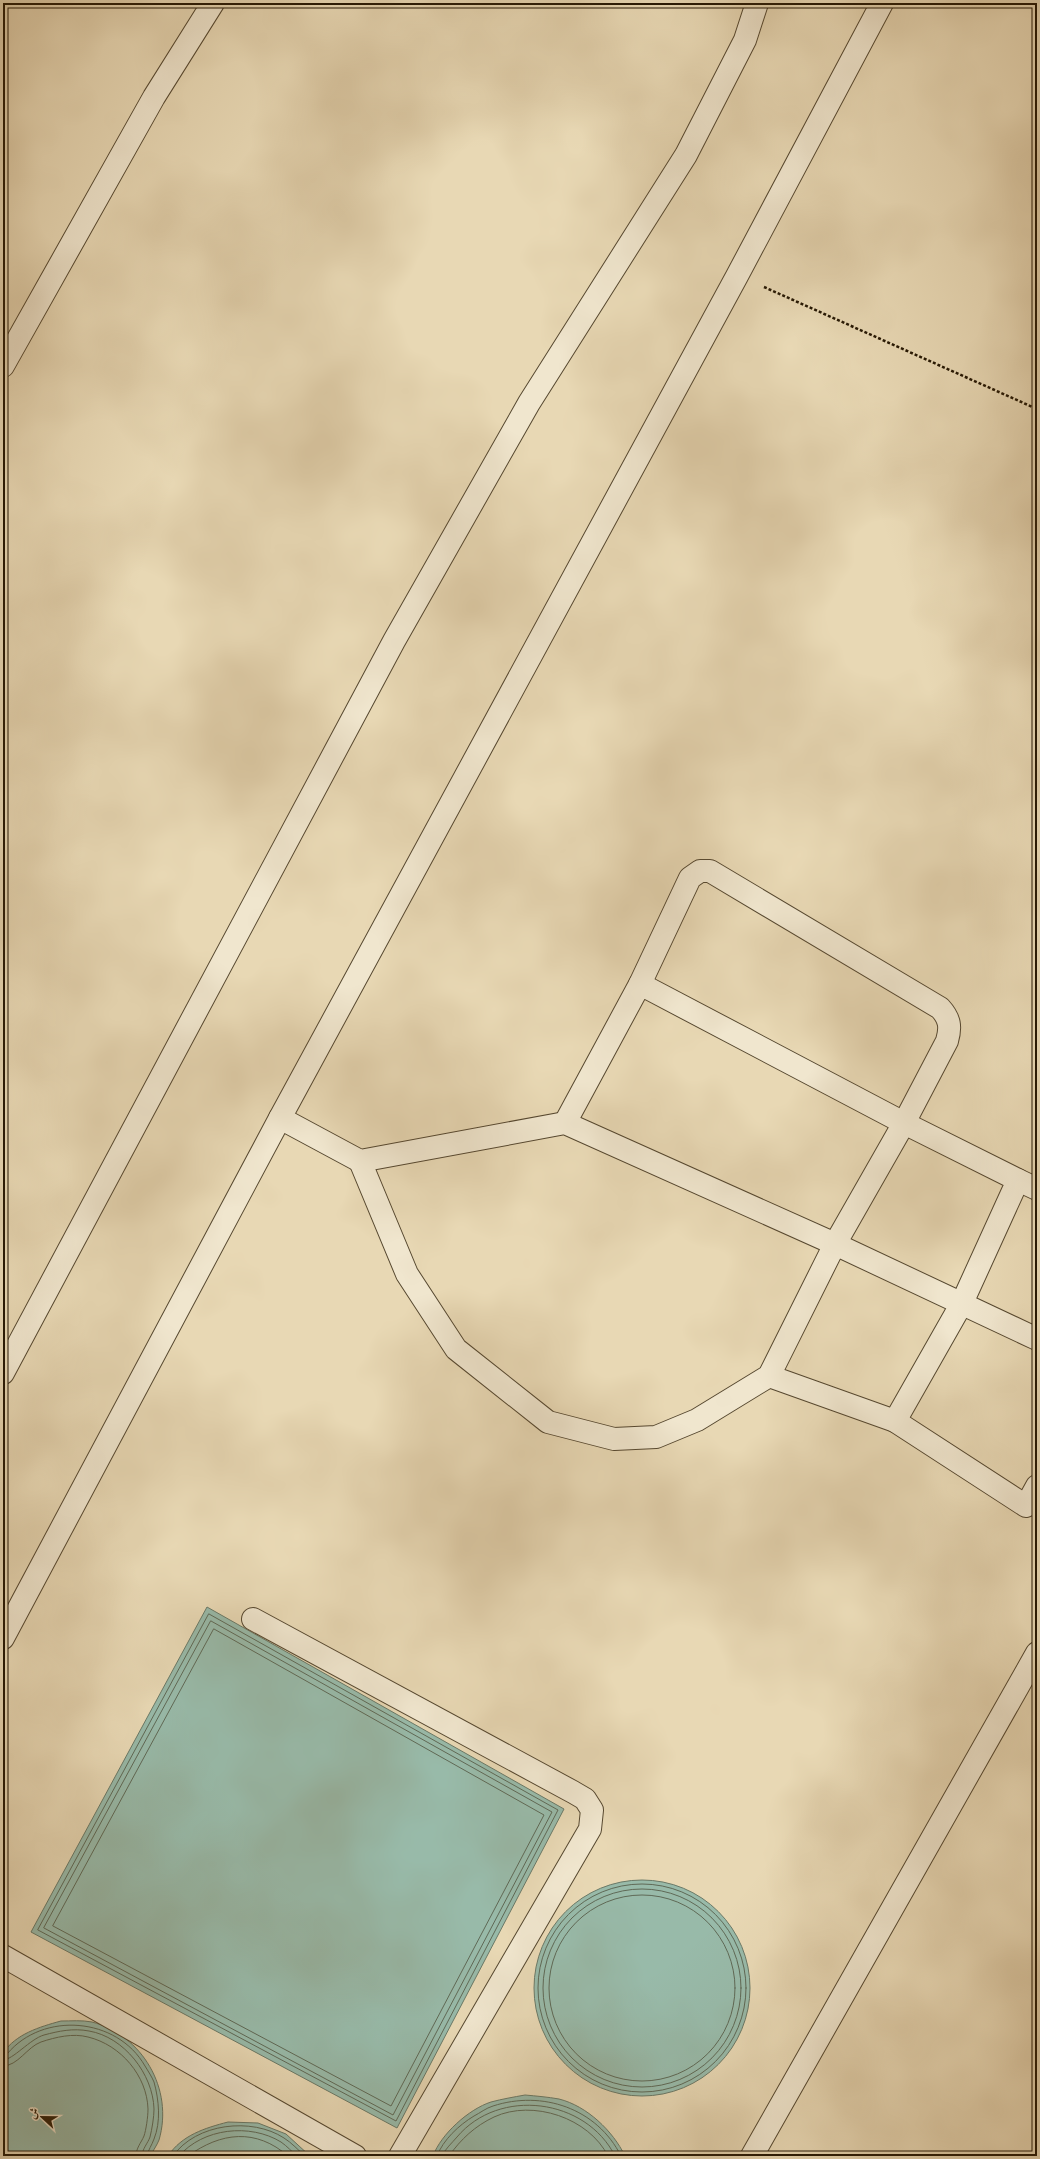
<svg xmlns="http://www.w3.org/2000/svg" width="1040" height="2159" viewBox="0 0 1040 2159" font-family="Vollkorn,Amiri,serif">
<style>
.water{fill:#98baa9;stroke:#6a7967}
.lines{fill:none;stroke-linecap:round;stroke-linejoin:round}
.shore{stroke:#5f6956;stroke-width:1}
.minor-casing{stroke:#564830;stroke-width:24}
.path{stroke:#261804;stroke-width:2.5;stroke-dasharray:3 2;stroke-linecap:butt}
.minor{stroke:#f0e6ce;stroke-width:22}
</style>
<rect width="100%" height="100%" fill="#e8d8b4"/>
<filter id="stains"><feTurbulence type="fractalNoise" baseFrequency=".005" numOctaves="4"/><feColorMatrix values="0 0 0 0 .2 0 0 0 0 .09 0 0 0 0 .02 0 0 0 .5 -.17"/></filter>
<radialGradient id="worn" r=".72"><stop offset=".6" stop-color="#630" stop-opacity="0"/><stop offset="1" stop-color="#630" stop-opacity=".3"/></radialGradient>
<g class="water">
<path d="M207,1607L564,1809L397,2128L31,1932Z"/>
<circle cx="642" cy="1988" r="108"/>
<path d="M61,2021C71,2021 82,2020 92,2022C142,2035 174,2089 159,2140C157,2145 153,2151 150,2156H3V2053C16,2034 39,2027 61,2021Z"/>
<path d="M525,2095C536,2096 548,2097 559,2099C587,2106 613,2131 625,2156H433C441,2134 469,2109 491,2102C502,2099 514,2097 525,2095Z"/>
<path d="M228,2122L258,2123L286,2134L310,2156H168C182,2135 205,2128 228,2122Z"/>
</g>
<g class="lines">
<g class="shore">
<path d="M209,1614L558,1810L396,2121L38,1930Z"/>
<path d="M211,1621L552,1812L393,2115L44,1928Z"/>
<path d="M214,1629L544,1815L391,2106L53,1926Z"/>
<circle cx="642" cy="1988" r="104"/>
<circle cx="642" cy="1988" r="99"/>
<circle cx="642" cy="1988" r="93"/>
<path d="M3,2055L7,2054C43,2011 117,2017 145,2066C148,2071 152,2077 154,2082C159,2100 161,2122 154,2139C152,2145 148,2150 147,2156"/>
<path d="M3,2060C13,2060 30,2039 44,2035C59,2031 73,2028 89,2031C124,2037 153,2074 154,2109C154,2117 152,2129 150,2137C148,2143 142,2149 142,2156"/>
<path d="M3,2066C18,2066 27,2047 41,2042C56,2037 73,2033 88,2037C121,2045 147,2076 148,2109C148,2117 146,2130 144,2136C141,2143 136,2148 136,2156"/>
<path d="M173,2156C196,2123 252,2117 284,2138C292,2143 298,2150 305,2156"/>
<path d="M179,2156C203,2128 250,2123 281,2142C287,2146 292,2152 297,2156"/>
<path d="M188,2156C221,2132 256,2128 288,2156"/>
<path d="M437,2156C443,2140 459,2125 474,2116C480,2113 486,2108 493,2106C542,2090 597,2108 621,2156"/>
<path d="M442,2156C445,2149 452,2143 457,2137C499,2087 586,2098 615,2156"/>
<path d="M449,2156C461,2139 475,2126 494,2117C533,2099 589,2118 608,2156"/>
</g>
<defs>
<g id="minor">
<path d="M3,366L154,97L213,3"/>
<path d="M280,1118L360,1161L565,1123L835,1244L1037,1339"/>
<path d="M565,1123L640,984L904,1123L1018,1180L962,1303L895,1421"/>
<path d="M360,1161L407,1274L456,1349L548,1422L614,1439L656,1437L697,1420L769,1376L835,1244L904,1123L947,1041C951,1027 950,1019 940,1008L710,871H700L690,878L640,984"/>
<path d="M1018,1180L1037,1189"/>
<path d="M3,1373L394,641L529,403L686,155L745,40L757,3"/>
<path d="M769,1376L895,1421L1026,1506L1037,1486"/>
<path d="M253,1619L573,1792L585,1799L592,1810L590,1829L400,2156"/>
<path d="M3,1638L280,1118L737,276L882,3"/>
<path d="M3,1956L355,2156"/>
<path d="M752,2156L1037,1653"/>
</g>
</defs>
<use href="#minor" class="minor-casing"/>
<path class="path" d="M764,287L1037,409"/>
<use href="#minor" class="minor"/>
</g>
<rect width="1040" height="2159" fill="none" stroke="#e8d8b4" stroke-width="16"/>
<rect x="4" y="4" width="1032" height="2151" fill="none" stroke="#261804" stroke-width="2"/>
<rect x="8" y="8" width="1024" height="2143" fill="none" stroke="#261804"/>
<g transform="translate(42 2117) rotate(292)" stroke="#f0e6ce" stroke-width="3" paint-order="stroke">
<path d="M0-3L7 15L0 10L-7 15Z" fill="#261804"/>
<text y="-6" font-size="11" font-weight="bold" text-anchor="middle" fill="#261804">ش</text>
</g>
<rect width="100%" height="100%" filter="url(#stains)"/>
<rect width="100%" height="100%" fill="url(#worn)"/>
</svg>
